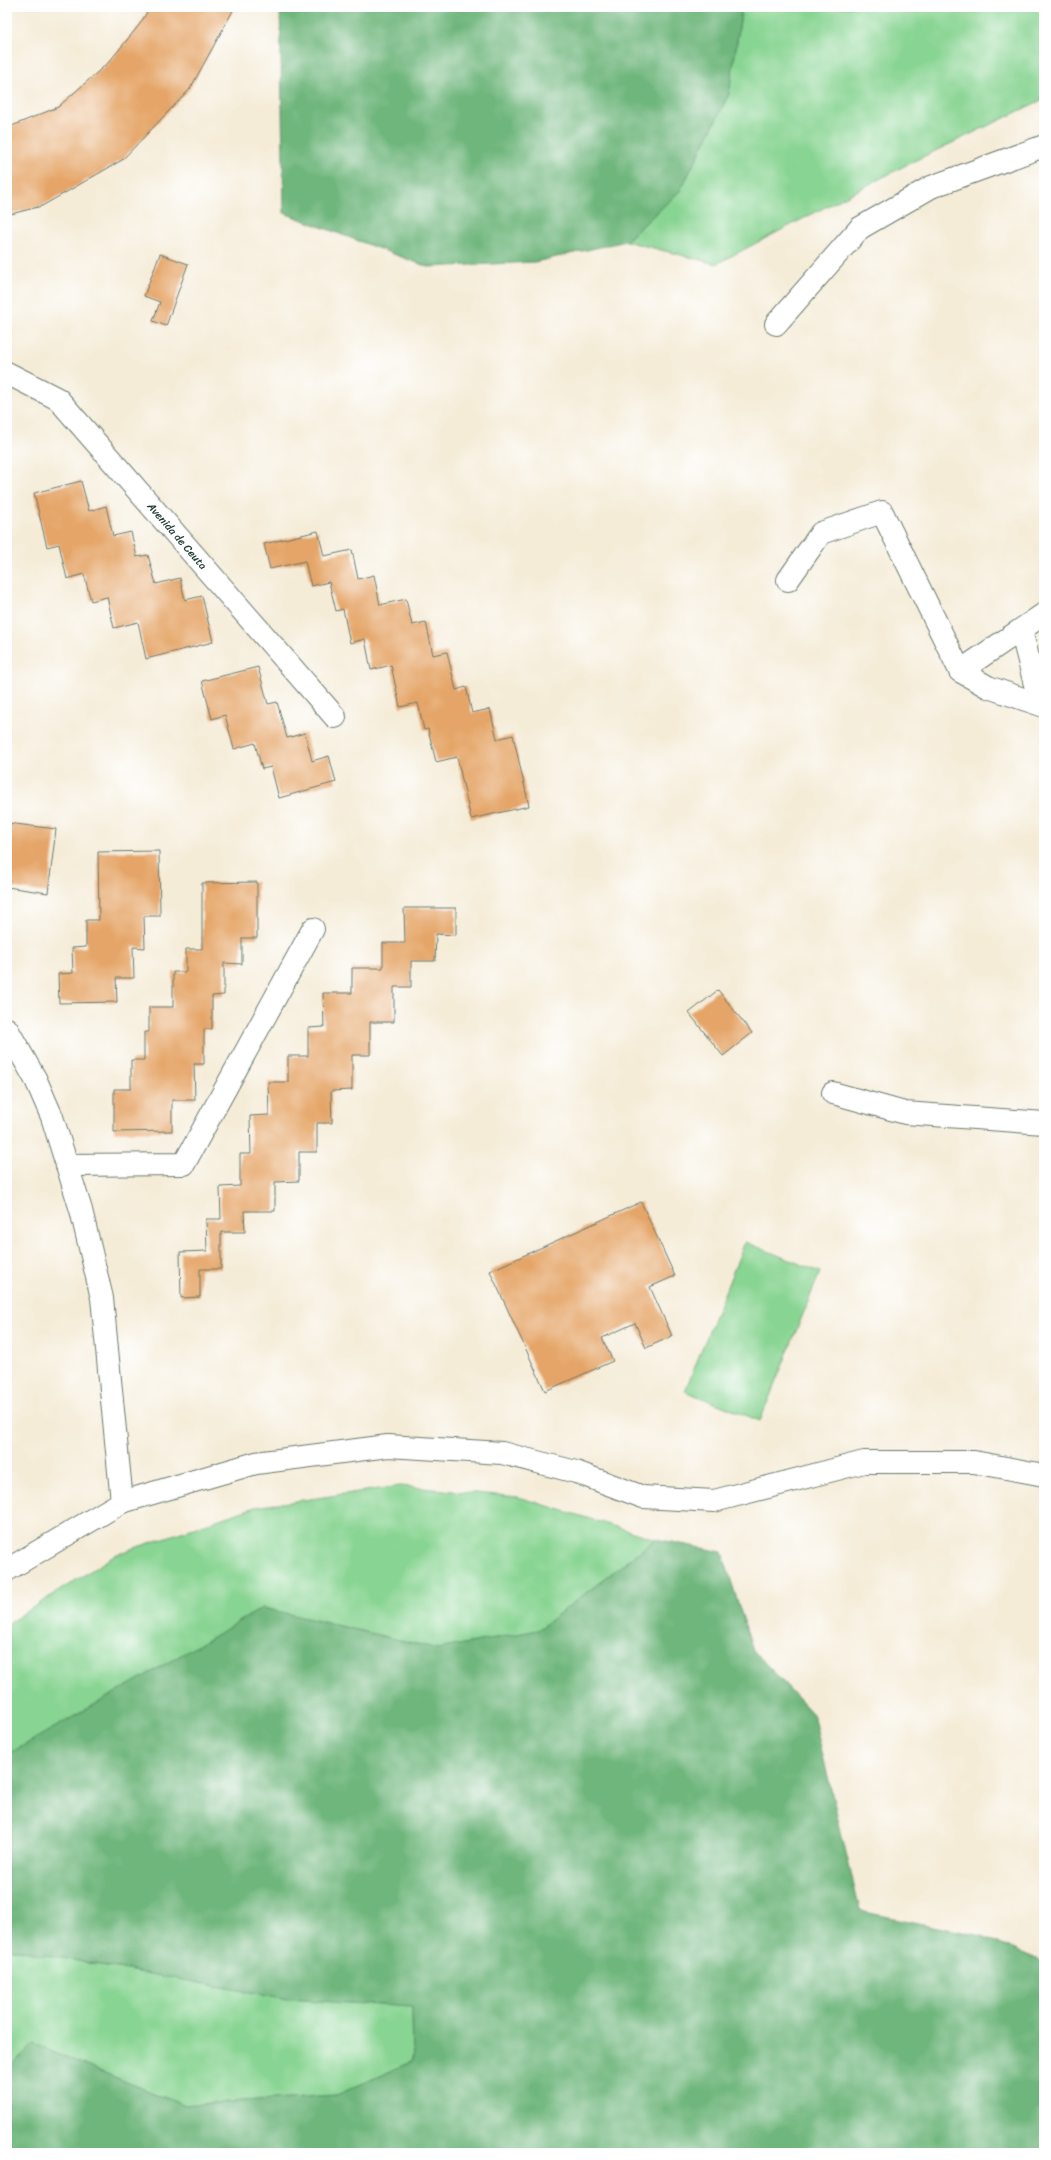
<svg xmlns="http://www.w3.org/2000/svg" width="1051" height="2160" viewBox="0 0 1051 2160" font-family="Sriracha,sans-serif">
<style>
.green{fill:#88d492;stroke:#548863}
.forest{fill:#6eb67c;stroke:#467a58}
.building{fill:#e5a568}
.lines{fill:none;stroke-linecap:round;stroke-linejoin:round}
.minor-casing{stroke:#6a7a6d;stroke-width:24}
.minor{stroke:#fff;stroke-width:22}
.labels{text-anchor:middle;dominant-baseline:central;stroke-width:3.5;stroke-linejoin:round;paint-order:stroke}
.street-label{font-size:11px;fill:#1f3d34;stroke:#fff}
</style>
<rect width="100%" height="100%" fill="#fff"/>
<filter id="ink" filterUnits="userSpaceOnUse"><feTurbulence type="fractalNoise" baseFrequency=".025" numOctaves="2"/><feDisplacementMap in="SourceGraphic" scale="8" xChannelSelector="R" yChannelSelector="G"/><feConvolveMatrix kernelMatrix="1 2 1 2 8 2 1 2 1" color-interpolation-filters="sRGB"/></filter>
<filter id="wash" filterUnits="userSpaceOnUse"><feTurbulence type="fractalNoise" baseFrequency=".012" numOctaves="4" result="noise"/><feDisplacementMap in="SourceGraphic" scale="16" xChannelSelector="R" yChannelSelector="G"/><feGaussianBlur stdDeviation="0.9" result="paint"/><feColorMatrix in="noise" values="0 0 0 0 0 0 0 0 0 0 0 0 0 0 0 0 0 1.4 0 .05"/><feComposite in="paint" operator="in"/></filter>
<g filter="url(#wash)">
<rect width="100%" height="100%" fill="#f5ecd8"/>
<g class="green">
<path d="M742,7H1044V99L912,162L716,264L626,241L680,191L729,94Z"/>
<path d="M745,1242L820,1272L760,1421L685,1391Z"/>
<path d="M400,1486L518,1497L656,1539L538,1630L438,1649L263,1608L7,1755V1624L117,1554L255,1507Z"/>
<path d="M7,1948L288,1999L412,2007L413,2061L337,2095L183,2105L33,2044L7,2070Z"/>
</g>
<g class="forest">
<path d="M280,7H742L729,94L680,191L626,241L535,262L428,267L284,213Z"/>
<path d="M656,1539L722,1552L753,1650L813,1714L860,1911L982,1936L1044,1962V2153H7V2070L33,2044L183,2105L337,2095L413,2061L412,2007L288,1999L7,1948V1755L263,1608L438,1649L538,1630Z"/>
</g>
<g id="blocks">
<g class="building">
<path d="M150,7H235L190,89L122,160L42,206L7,215V128L58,107L109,62L140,24Z"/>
<path d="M160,254L188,264L166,326L153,321L160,302L144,296Z"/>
<path d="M81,481L89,511L106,506L113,536L131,532L137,557L148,555L156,584L180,578L185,600L202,596L213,642L146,659L138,622L114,628L107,597L91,601L84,574L67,579L59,544L47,547L34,493Z"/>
<path d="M318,531L324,556L352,550L358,579L374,575L380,605L406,599L412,625L426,622L433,655L447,652L456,690L466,687L472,713L490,709L497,739L513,735L529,806L471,819L457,757L436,762L428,729L424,730L418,703L400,707L391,665L371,670L365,639L350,643L343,609L336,611L329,582L311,586L305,561L270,569L264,544Z"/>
<path d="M258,667L268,704L277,702L287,738L305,733L312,761L329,756L336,782L279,798L271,767L262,769L255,743L234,749L225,715L212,719L202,681Z"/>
<path d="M7,823L56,829L48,893L7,887Z"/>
<path d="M159,851L160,916H144L145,948L133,947L134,978H116L117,1002L59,1003L58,974L73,973L72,948L86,947V920H99L98,852Z"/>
<path d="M257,882V938H242V964L224,963V995L212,996V1029H204V1064H194L195,1100H172V1131L114,1132V1089H131V1060H144V1032H149V1007H173V972H186V949H202V883Z"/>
<path d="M404,908H456V935L436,934L435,961H411V987H394V1022H370V1055H352V1090L331,1091L332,1123H317V1152H299V1181L275,1182V1211H244L245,1232H221V1269H200V1297L181,1298L180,1252L207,1251L206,1219H221L220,1187L240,1186V1154H251L250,1116L269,1115L268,1082H288V1056H308V1028L324,1027L323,993H352V968H383V943H405Z"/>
<path d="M718,990L752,1033L723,1056L689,1013Z"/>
<path d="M641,1202L675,1276L650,1287L672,1336L646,1348L635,1323L602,1338L613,1361L545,1391L490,1271Z"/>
</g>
</g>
</g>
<g filter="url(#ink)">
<use href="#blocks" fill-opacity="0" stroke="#6a7a6d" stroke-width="1"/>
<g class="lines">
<defs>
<g id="minor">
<path d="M776,324L860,228L931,187L1044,146"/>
<path d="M7,373L58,399L335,717"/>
<path d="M788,580L821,533L882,512L960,671"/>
<path d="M1044,614L960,671L988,687L1044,706"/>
<path d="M1021,630L1040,704"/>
<path d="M7,1029L36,1080L52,1117L81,1210L102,1298L122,1502"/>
<path d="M833,1093L905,1113L1044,1123"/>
<path d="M67,1165L184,1164L313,929"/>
<path d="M7,1570L122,1502L256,1463L388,1446L502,1453L576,1472L643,1497L714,1501L864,1462H974L1044,1475"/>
</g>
</defs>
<use href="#minor" class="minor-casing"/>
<use href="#minor" class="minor"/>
</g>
</g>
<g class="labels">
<g class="street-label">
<text transform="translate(177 536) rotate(49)">Avenida de Ceuta</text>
</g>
</g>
<rect width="1051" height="2160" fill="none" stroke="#fff" stroke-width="24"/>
</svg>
